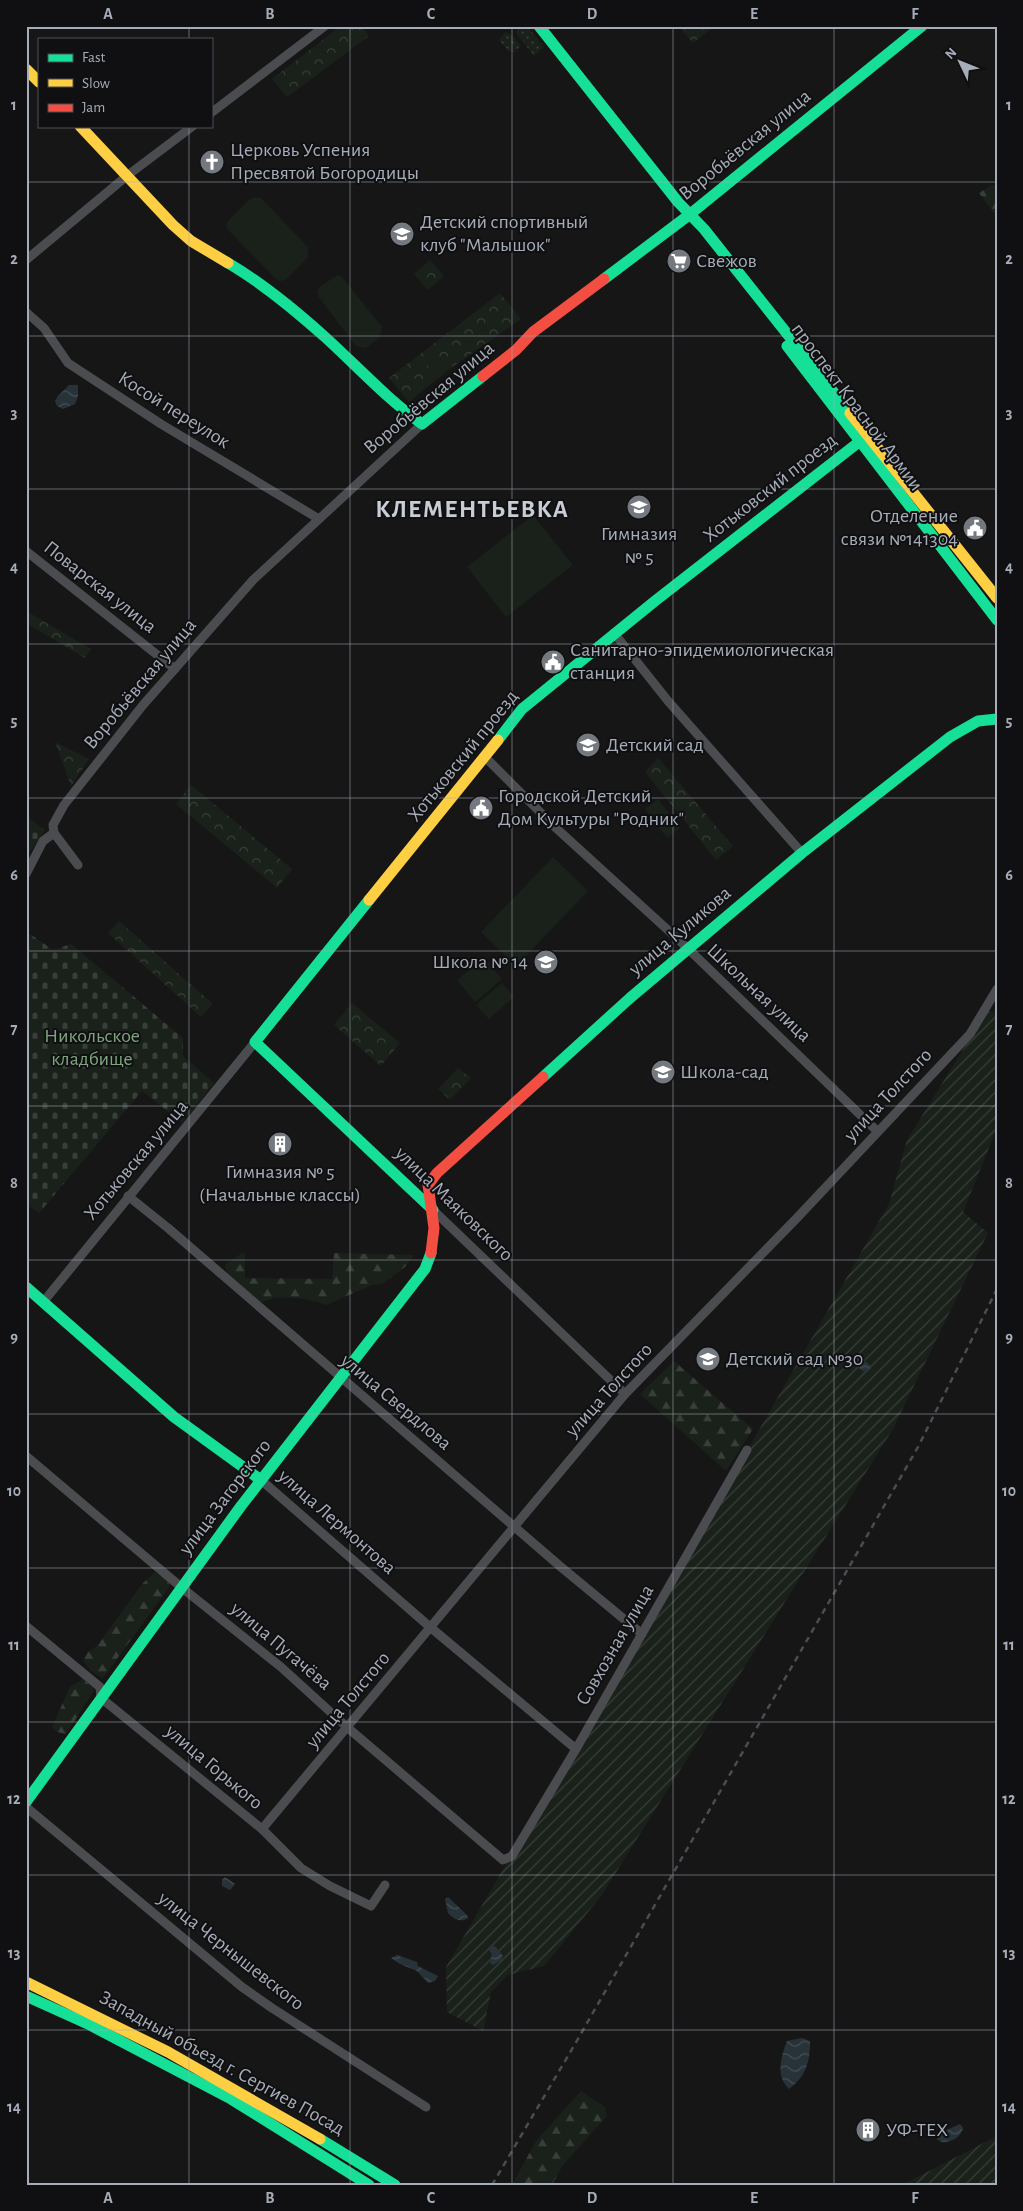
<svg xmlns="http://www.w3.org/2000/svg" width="1023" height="2211" viewBox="0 0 1023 2211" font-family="'Alegreya Sans',sans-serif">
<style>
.grass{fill:url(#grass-dots)}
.forest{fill:url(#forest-firs)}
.cemetery{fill:url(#cemetery-stones)}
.park{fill:url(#park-crowns)}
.garden{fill:url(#garden-furrows)}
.pitch{fill:#1a211a}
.water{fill:url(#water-waves)}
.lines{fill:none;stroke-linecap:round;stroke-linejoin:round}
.street{stroke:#4a4c4f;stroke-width:9}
.fast{stroke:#16e098;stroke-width:11}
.slow{stroke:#ffcf43;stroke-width:11}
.jam{stroke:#f24e42;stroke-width:11}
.rail{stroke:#4a4c4f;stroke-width:2.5;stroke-dasharray:6 5;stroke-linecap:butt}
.grid{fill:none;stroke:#a6adb8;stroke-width:1;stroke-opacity:0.55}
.labels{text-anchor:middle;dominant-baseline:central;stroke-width:4;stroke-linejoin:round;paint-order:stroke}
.street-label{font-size:20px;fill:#a6adb8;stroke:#101012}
.poi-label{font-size:20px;fill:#a6adb8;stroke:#101012;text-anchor:start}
.park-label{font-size:20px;fill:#7da57c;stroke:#101012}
.district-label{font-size:25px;font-weight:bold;letter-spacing:1px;fill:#c8ccd4;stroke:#101012}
.neatline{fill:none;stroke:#a6adb8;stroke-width:2}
.grid-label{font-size:16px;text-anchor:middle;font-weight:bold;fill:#a6adb8}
</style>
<defs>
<pattern id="grass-dots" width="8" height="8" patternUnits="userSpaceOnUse" patternTransform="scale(1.25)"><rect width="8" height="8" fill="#1a211a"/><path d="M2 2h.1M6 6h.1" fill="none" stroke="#383f39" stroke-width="1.8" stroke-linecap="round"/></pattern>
<pattern id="forest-firs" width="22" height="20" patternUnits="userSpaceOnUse" patternTransform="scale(1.25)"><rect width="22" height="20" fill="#1a211a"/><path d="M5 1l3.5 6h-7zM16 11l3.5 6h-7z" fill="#383f39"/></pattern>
<pattern id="cemetery-stones" width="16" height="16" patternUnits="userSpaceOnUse" patternTransform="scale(1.25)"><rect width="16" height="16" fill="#1a211a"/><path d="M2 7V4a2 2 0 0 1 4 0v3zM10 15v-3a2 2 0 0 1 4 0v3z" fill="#383f39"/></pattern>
<pattern id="park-crowns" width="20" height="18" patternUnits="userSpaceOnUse" patternTransform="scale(1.25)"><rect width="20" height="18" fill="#1a211a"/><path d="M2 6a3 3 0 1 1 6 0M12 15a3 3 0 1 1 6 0" fill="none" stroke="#383f39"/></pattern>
<pattern id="garden-furrows" width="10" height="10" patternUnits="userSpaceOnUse" patternTransform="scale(1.25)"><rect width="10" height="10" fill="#1a211a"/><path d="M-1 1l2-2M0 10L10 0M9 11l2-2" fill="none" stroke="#383f39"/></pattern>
<pattern id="water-waves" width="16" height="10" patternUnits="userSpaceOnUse" patternTransform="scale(1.25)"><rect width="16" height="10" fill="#283339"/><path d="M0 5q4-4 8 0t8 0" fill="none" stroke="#444e54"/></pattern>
</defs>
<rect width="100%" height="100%" fill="#161616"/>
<g class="grass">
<path d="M518,26H527L544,47L534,56L516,33Z"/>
<path d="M505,32L512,35L521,46L514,52L508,51L499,40Z"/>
</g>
<g class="forest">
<path d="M992,185H997V217L979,193Z"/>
<path d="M242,1253L245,1254V1278L332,1279L334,1253L414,1255L405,1267L382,1284L372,1285L326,1305C307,1298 281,1294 262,1302C249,1295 227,1281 225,1265Z"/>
<path d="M674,1361L753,1429L726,1471L640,1394Z"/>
<path d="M155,1572L168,1581L170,1586L103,1678L92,1672L83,1661L87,1653L97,1646L143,1583Z"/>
<path d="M83,1679L95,1689L66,1734L57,1732L52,1727L70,1687Z"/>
<path d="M581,2091L605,2107L607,2116L563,2165L552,2185H512L536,2141Z"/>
</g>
<g class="cemetery">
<path d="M26,816L45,830L26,858Z"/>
<path d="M30,934L53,950L71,944L183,1038V1056L214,1083L182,1123L142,1091L39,1213L26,1204V936Z"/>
</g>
<g class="park">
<path d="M341,26H362L369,36L287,97L272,79Z"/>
<path d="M685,26H714L693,43L681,29Z"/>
<path d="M430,260L444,276L428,290L414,274Z"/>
<path d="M500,293L521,319L448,370L409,402L389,378Z"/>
<path d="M26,611L91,649L85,658L26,623Z"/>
<path d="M55,742L89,759L71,786Z"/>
<path d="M658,758L733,846L716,860L645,772Z"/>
<path d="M191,785L292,869L277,888L176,804Z"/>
<path d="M119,921L213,1004L201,1017L108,933Z"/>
<path d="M352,1003L400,1043L381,1066L334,1025Z"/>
<path d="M458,1068L471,1078L450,1100L438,1089Z"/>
</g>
<g class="garden">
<path d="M987,1011L997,1012V1128L963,1212L988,1233L893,1429L602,1895L544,1966L508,1975L491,1992L483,2031L447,2012L446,1967L698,1536L889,1204L907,1140Z"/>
<path d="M997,2136V2185H902Z"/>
</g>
<g class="pitch">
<path d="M255,197L261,198L308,247V257L285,280L280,281L275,278L228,230L226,226L228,221L250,199Z"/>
<path d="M338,275L342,277L382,327L380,337L366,348L356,346L318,296L317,292L319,287Z"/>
<path d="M437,356L448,370L439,378L427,365Z"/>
<path d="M533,515L573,565L506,617L467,567Z"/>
<path d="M658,799L680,828L667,838L645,809Z"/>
<path d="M553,857L588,891L516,966L481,932Z"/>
<path d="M484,958L502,979L475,1002L457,980Z"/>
<path d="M502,983L514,997L489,1019L476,1005Z"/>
</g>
<g class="water">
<path d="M69,385H78V396L75,404L63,409L57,406L55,401L58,396Z"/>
<path d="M858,1356L871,1366L868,1372L863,1371L853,1363L854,1358Z"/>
<path d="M225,1877L235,1884L230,1890L222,1886V1880Z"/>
<path d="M448,1897L467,1915L468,1918C461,1923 453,1919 448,1913L445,1899Z"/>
<path d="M491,1946L496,1947L503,1956L501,1960L493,1965L490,1963L492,1955L489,1950Z"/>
<path d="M397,1955L417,1962L418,1966L438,1976L435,1981L428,1983L417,1971L400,1964L391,1958Z"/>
<path d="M802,2038L810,2041C810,2062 806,2076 789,2089C775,2076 781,2057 787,2041Z"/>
<path d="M960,2124L963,2128C961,2138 950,2143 941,2142L937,2139L938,2134Z"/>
</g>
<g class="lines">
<g class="street">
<path d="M211,113L325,26"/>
<path d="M26,260L128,175L193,126"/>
<path d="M26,312L44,328L68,363L161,424L319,519"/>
<path d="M26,551L175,669"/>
<path d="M614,633L668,701L802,853"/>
<path d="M486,758L556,828L681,942L877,1131"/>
<path d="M78,865L54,833L53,825L64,805L143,705L253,580L422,424"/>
<path d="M26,874L43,841L54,833"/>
<path d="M128,1196L168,1228L561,1567L642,1634"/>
<path d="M433,1210L625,1394"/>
<path d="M44,1301L255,1042"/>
<path d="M26,1456L181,1587L281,1667L348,1728L503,1860L512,1856L576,1749L747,1450"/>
<path d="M261,1480L430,1627L576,1749"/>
<path d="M26,1626L100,1687L101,1698L262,1829L301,1868L330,1886L371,1906L385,1885"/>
<path d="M26,1807L242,1987L272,2008L426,2107"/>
<path d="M262,1829L625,1394L795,1220L970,1034L997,989"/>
</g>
<g class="fast">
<path d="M539,26L678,202L704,229L850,413"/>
<path d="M228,263C264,284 295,310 325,337C357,366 387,399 422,424L483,376"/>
<path d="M604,279L689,215L922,26"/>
<path d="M787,346L997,620"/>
<path d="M498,740L522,709L655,601L859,442"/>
<path d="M369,900L255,1042L433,1210"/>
<path d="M543,1077L630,998L802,853L950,737L978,721L997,719"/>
<path d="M26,1287L174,1417L261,1480"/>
<path d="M26,1802L241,1506L425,1269L431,1253"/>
<path d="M26,1996L88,2024L231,2099L369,2185"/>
<path d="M320,2139L395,2185"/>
</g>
<g class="slow">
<path d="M26,69L39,82"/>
<path d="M80,126L173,225L191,241L228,263"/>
<path d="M850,413L997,598"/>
<path d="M369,900L498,740"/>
<path d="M26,1982L168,2052L320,2139"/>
</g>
<g class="jam">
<path d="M483,376L516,350L533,332L604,279"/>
<path d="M431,1253L434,1228L428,1185L437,1173L543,1077"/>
</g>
<path class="rail" d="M492,2185L575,2044L918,1447L997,1289"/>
</g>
<path class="grid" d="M189,26V39M350,26V2185M512,26V2185M673,26V2185M834,26V2185M189,126V2185M26,182H997M26,336H997M26,489H997M26,644H997M26,798H997M26,951H997M26,1106H997M26,1260H997M26,1414H997M26,1568H997M26,1722H997M26,1875H997M26,2030H997"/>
<defs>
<symbol id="church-disc" viewBox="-11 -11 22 22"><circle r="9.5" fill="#74787f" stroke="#101012"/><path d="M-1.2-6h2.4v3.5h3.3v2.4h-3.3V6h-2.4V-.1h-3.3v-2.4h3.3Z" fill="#fff"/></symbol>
<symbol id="school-disc" viewBox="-11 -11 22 22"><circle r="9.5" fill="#74787f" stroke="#101012"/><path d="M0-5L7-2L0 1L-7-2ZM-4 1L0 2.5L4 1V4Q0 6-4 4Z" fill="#fff"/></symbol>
<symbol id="supermarket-disc" viewBox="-11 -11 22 22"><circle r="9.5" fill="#74787f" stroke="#101012"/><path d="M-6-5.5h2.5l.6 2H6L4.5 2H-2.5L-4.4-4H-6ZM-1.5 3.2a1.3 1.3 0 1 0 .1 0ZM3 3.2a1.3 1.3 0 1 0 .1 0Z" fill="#fff"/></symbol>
<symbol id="civic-disc" viewBox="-11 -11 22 22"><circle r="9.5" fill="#74787f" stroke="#101012"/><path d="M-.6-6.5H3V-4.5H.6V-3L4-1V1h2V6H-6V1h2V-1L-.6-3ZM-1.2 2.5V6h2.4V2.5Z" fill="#fff"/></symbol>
<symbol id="building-disc" viewBox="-11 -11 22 22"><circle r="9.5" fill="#74787f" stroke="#101012"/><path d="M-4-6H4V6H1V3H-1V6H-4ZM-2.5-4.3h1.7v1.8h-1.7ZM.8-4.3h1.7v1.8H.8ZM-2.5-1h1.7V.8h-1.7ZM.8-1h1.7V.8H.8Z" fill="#fff"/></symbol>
</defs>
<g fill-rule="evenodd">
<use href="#church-disc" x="198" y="148" width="28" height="28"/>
<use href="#school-disc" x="388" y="220" width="28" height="28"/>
<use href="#supermarket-disc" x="665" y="247" width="28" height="28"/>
<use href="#school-disc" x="625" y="493" width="28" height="28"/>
<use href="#civic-disc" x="961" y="514" width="28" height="28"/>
<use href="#civic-disc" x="539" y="648" width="28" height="28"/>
<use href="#school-disc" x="574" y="731" width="28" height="28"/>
<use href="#civic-disc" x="467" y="794" width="28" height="28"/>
<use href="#school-disc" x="532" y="948" width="28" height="28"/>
<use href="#school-disc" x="649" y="1058" width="28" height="28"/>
<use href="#building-disc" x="266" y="1130" width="28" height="28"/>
<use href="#school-disc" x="694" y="1345" width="28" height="28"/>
<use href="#building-disc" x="854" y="2116" width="28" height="28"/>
</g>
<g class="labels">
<g class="street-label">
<text transform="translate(745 145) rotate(-39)">Воробьёвская улица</text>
<text transform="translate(429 398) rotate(-40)">Воробьёвская улица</text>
<text transform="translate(857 407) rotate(53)">проспект Красной Армии</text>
<text transform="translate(174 410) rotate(32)">Косой переулок</text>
<text transform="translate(770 488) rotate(-38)">Хотьковский проезд</text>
<text transform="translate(100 587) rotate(38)">Поварская улица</text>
<text transform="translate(140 684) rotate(-50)">Воробьёвская улица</text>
<text transform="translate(463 756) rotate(-51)">Хотьковский проезд</text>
<text transform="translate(680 931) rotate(-40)">улица Куликова</text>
<text transform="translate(759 993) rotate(43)">Школьная улица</text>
<text transform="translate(888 1095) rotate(-47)">улица Толстого</text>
<text transform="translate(136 1160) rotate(-50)">Хотьковская улица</text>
<text transform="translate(454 1204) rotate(44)">улица Маяковского</text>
<text transform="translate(609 1390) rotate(-48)">улица Толстого</text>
<text transform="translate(396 1402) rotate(40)">улица Свердлова</text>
<text transform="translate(225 1497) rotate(-53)">улица Загорского</text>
<text transform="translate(337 1522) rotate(41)">улица Лермонтова</text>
<text transform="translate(615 1645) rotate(-60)">Совхозная улица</text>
<text transform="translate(281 1646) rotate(40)">улица Пугачёва</text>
<text transform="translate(348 1700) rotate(-50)">улица Толстого</text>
<text transform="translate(214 1767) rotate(40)">улица Горького</text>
<text transform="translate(231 1951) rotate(38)">улица Чернышевского</text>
<text transform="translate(222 2063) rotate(29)">Западный объезд г. Сергиев Посад</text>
</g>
<g class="poi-label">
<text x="230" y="150">Церковь Успения<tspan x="230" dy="23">Пресвятой Богородицы</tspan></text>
<text x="420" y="222">Детский спортивный<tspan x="420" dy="23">клуб "Малышок"</tspan></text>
<text x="696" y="261">Свежов</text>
<text x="958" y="516" text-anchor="end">Отделение<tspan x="958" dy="23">связи №141304</tspan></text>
<text x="639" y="534" text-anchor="middle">Гимназия<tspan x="639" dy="23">№ 5</tspan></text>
<text x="570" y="650">Санитарно-эпидемиологическая<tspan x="570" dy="23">станция</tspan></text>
<text x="606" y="745">Детский сад</text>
<text x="498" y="796">Городской Детский<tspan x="498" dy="23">Дом Культуры "Родник"</tspan></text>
<text x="528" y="962" text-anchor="end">Школа № 14</text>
<text x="680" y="1072">Школа-сад</text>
<text x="280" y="1172" text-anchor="middle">Гимназия № 5<tspan x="280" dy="23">(Начальные классы)</tspan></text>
<text x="726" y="1359">Детский сад №30</text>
<text x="886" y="2130">УФ-ТЕХ</text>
</g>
<g class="park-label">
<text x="92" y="1036">Никольское<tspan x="92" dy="23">кладбище</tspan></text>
</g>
<g class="district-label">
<text x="472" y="509">КЛЕМЕНТЬЕВКА</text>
</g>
</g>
<rect width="1023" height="2211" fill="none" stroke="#101012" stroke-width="55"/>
<rect x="38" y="38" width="175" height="90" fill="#101012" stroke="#4c4f54"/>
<rect x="48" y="54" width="25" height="8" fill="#16e098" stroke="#4c4f54"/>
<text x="82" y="62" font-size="15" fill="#a6adb8">Fast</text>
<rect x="48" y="79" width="25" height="8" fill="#ffcf43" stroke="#4c4f54"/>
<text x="82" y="88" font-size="15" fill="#a6adb8">Slow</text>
<rect x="48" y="104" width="25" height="8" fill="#f24e42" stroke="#4c4f54"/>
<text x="82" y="112" font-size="15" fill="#a6adb8">Jam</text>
<g transform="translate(960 62) rotate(313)" stroke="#101012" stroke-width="4" paint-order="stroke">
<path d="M0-4L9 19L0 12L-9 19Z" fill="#a6adb8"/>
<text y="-8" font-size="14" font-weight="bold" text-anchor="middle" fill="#a6adb8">N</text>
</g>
<rect x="28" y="28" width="968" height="2156" class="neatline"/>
<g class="grid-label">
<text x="108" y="19">A</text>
<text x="270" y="19">B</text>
<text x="431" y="19">C</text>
<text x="592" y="19">D</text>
<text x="754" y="19">E</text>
<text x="915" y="19">F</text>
<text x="14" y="110">1</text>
<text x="1009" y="110">1</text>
<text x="14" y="264">2</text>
<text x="1009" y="264">2</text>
<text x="14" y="418">3</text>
<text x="1009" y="418">3</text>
<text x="14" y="572">4</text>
<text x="1009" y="572">4</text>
<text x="14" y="726">5</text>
<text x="1009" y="726">5</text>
<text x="14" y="880">6</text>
<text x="1009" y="880">6</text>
<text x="14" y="1034">7</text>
<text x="1009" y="1034">7</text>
<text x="14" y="1188">8</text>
<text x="1009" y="1188">8</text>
<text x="14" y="1342">9</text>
<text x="1009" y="1342">9</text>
<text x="14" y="1496">10</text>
<text x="1009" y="1496">10</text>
<text x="14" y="1650">11</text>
<text x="1009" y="1650">11</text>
<text x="14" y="1804">12</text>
<text x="1009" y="1804">12</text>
<text x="14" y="1958">13</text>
<text x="1009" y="1958">13</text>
<text x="14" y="2112">14</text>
<text x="1009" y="2112">14</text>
<text x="108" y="2203">A</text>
<text x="270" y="2203">B</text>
<text x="431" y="2203">C</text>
<text x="592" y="2203">D</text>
<text x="754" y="2203">E</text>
<text x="915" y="2203">F</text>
</g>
</svg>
